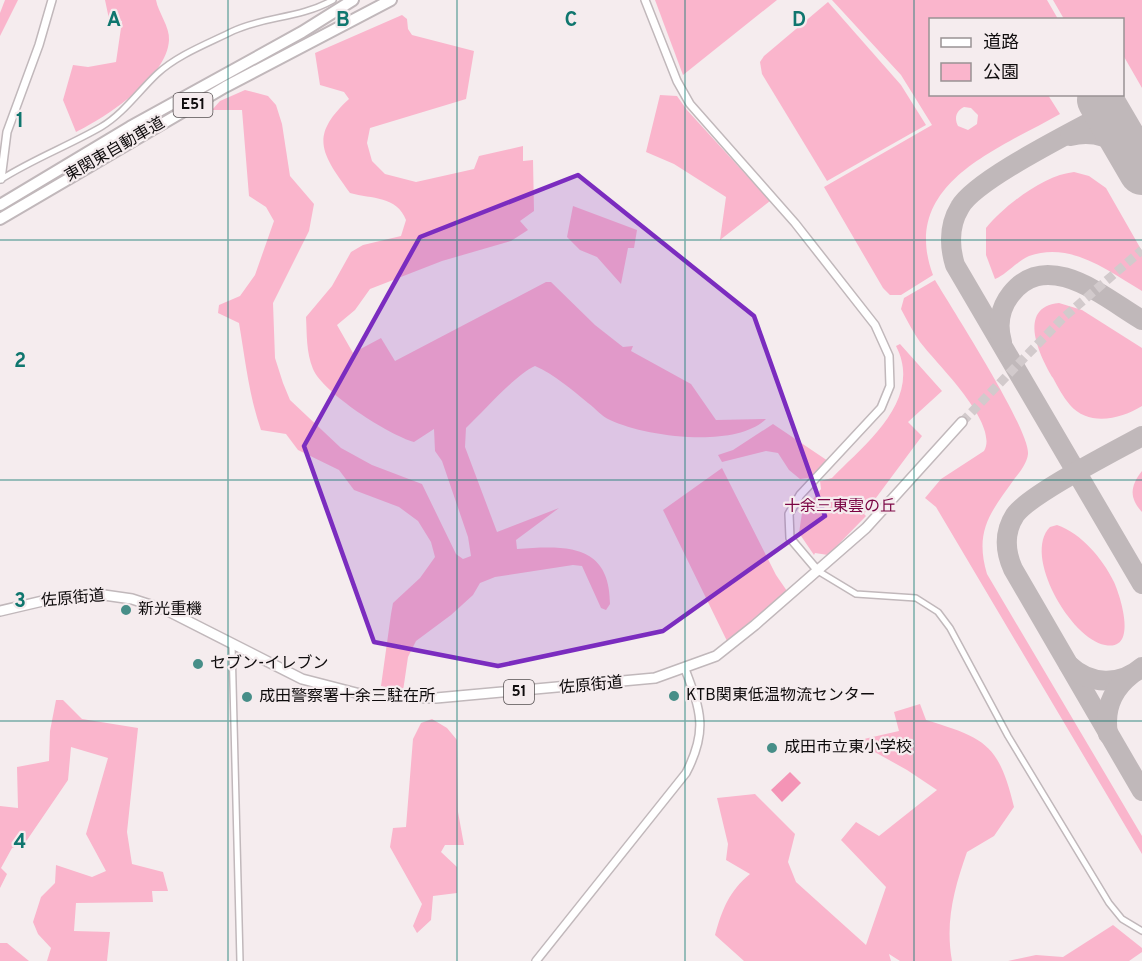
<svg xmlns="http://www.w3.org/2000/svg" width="1142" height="961" viewBox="0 0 1142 961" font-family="Overpass,'Noto Sans JP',sans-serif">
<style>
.green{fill:#fab5cc;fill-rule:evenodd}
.water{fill:#f494b6}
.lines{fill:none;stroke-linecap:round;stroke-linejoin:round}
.taxiway{stroke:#c0b8ba;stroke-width:20}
.runway{stroke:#c0b8ba;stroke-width:46}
.trunk-tunnel{stroke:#d2cacc;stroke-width:9;stroke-dasharray:9 4.5;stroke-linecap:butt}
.minor-casing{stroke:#c1b8bb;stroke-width:8}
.tertiary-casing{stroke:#c1b8bb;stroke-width:10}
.trunk-casing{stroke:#c1b8bb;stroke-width:12}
.motorway-casing{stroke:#c1b8bb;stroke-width:14}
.minor{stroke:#fff;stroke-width:5}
.tertiary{stroke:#fff;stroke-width:7}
.trunk{stroke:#fff;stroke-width:9}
.motorway{stroke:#fff;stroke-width:10}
.marked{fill:#7b2cbf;fill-opacity:0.2;stroke:#7b2cbf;stroke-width:4.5;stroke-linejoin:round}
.grid{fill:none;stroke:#0f766e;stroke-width:1.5;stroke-opacity:0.55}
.poi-dot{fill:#478e88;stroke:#f5ecee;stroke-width:2}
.labels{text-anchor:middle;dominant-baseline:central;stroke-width:4.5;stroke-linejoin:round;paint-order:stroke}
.shield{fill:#f5ecee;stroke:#544f50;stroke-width:1.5}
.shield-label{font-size:15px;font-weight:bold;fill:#0f0c0d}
.street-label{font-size:16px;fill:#0f0c0d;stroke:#f5ecee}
.park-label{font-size:16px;fill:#7a0443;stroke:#f5ecee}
.poi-label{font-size:16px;fill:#0f0c0d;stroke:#f5ecee;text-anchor:start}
.grid-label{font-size:20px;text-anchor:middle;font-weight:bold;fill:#0f766e;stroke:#f5ecee;stroke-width:4.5;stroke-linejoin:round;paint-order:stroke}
</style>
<rect width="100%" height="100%" fill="#f5ecee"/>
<g class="green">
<path d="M5,0H18L0,36V13Z"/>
<path d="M105,0H156C158,12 170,27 169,40C167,78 106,117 76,132L63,100L73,65L88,67L116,62L122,21L109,19Z"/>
<path d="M655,0H777L683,75Z"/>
<path d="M832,0H1047L1058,19L930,20V94L1048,95L1060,114C997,150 899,184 933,275L901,295H890L883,288L824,187L932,125L901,75ZM964,107L971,108L978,115L977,124L968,130L958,126C954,118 956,111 964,107Z"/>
<path d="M1053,0H1142V88L1123,55L1122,20L1064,19Z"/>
<path d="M828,2L901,85L926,125L827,181L762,74L760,62L764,56Z"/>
<path d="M402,15L407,19L408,29L412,35L474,51L466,99L370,128L367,143L372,161L385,174L416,182L474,169L479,156L523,146V161L533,160L534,211L520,221L528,230L511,241L442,261L370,289L355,310L337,325L353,353L381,338L395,361L546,282H551L595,325L623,347L633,346L631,351L691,384L716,420L766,419C736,449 646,437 610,420C602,417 595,408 588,403C571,389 555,375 535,366C515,375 484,411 466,428L465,447L497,532L559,508L516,540L517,549C563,546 610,542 610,604L606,610L601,608L582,566L573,565L495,577L480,583L473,595L451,615L416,641L408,657L403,691L381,686L391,614L393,603L420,578L435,557L431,542L418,521L399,507L354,490L339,470L298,450L286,434L261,430C249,396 245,358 239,323L218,313L219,305L240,296L255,275L274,221L266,207L249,196L242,110H212L220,101L245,90L268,96L276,105L282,124L290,176L314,204L309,231L273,303L275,358L283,383L290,400L341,448L372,465L422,484L456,554L463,559L471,556L468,537L442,461L435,451L434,429L414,442C389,435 323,393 313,369C306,352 307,334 306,317L332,286L351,252L363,245L401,236L406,220C397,196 372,199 350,193C321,153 309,136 349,99L344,92L320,85L315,53Z"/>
<path d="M660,95L677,96L687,110L770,201L720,240L726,197L674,164L646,152Z"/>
<path d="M1074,172L1089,176L1106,188L1142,251V291C1108,271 1071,241 1029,256C1016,262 1006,275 995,279L986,255V228C1005,205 1044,175 1074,172Z"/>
<path d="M573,206L637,230L634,248H628L621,284L597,257L580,250L567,237Z"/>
<path d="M935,280C952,309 1030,429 1028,454C1027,463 1020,472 1015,478C991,512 974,530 987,574L1142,836V854L936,507L925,498L941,479L984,451C1000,424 936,363 920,342C913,332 907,320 901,309L904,298Z"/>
<path d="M1059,303L1082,310L1142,348V406C1121,419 1089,427 1070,405C1063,397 1058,387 1053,378C1040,357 1016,307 1059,303Z"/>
<path d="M900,344L942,391L908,422L922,436L864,514L866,516L828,555L815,553L814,555L799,533L802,513L821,489L820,481L832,478C864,445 924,400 896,346Z"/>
<path d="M773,424L828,461L810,478L800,479L789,470L778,453L766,451L722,462L718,455L733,450Z"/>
<path d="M722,468L776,575L787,591L727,641L663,510Z"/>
<path d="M1142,471V512C1129,498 1130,486 1142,471Z"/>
<path d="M1057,525C1082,534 1102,558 1114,582C1120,595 1139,652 1105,645C1071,639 1022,555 1050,527Z"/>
<path d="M56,700H63L82,719L138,728L127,832L132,864L163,872L168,891H152L153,902L76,903L74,931L110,932L107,961H47L51,948L38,934L33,922L41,897L55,883L56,865L92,877L106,871L86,834L108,758L71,747L68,780L25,843L12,848L1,868L7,874L0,888V806L18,808L17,767L49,761L50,731Z"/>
<path d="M920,704L926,720C985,738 999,744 1014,807L994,836L967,852C954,889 945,922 952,961H900L889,954L891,961H744L715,935C722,910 729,891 750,874L726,860L728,844L717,798L755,794L795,834L788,862L796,882L866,945L886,887L841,840L856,822L879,836L937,790L907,770L855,741L899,731L894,712Z"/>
<path d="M432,719L447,728L457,740L458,812L464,845H445L441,852L457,867V893L433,896L431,920L417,933L413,926L422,904L390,847L393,828L406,827L413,739L421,723Z"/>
<path d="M1113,925L1142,948V952L1129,961H1008L1036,955L1063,957Z"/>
<path d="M0,943H7L29,961H0Z"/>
</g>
<path class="water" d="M790,772L801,783L782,802L771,790Z"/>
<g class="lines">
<g class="taxiway">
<path d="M1107,113C1075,131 976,179 960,207C949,225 949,245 955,265L1142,584"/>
<path d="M1070,136C1094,130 1116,138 1132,155"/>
<path d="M1002,342C997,325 1000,308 1011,294C1048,247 1106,299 1142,320"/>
<path d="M1142,436C1115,451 1030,494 1015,515C1004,532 1005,551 1013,569L1142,791"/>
<path d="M1069,665C1090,685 1120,686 1142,667"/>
<path d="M1108,734C1104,710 1112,690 1131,675"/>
</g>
<path class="runway" d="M1100,100L1142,172"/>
<path class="trunk-tunnel" d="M962,422L1063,318L1142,250"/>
<defs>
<g id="minor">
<path d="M0,180C33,159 68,146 101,127C123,114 139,91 157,74C177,55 209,43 233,31C265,16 299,19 333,0"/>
<path d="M818,571L856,594L916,598L938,612L950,628L1008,736L1109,903L1122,919L1142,931"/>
<path d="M232,644L240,961"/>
</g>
<g id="tertiary">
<path d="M645,0L677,81L690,104L795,223L875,325L889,356L890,386L881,408L800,495L789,514L790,538L818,571"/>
<path d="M1,179L7,132L39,45L52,0"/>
<path d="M536,961L686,773C708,731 701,711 685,669"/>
</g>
<path id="trunk" d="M0,611L64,596L104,595L132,599L166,610L302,679L368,696L436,698L655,678L716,656L755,625L866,528L962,422"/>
<g id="motorway">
<path d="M0,205L130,127L302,32L353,0"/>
<path d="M0,219L225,87L391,0"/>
</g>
</defs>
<use href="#minor" class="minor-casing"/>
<use href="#tertiary" class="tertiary-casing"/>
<use href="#trunk" class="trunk-casing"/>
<use href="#motorway" class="motorway-casing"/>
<use href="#minor" class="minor"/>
<use href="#tertiary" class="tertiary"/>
<use href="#trunk" class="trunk"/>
<use href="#motorway" class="motorway"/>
</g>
<path class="marked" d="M578,175L754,316L825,516L663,631L498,666L374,642L304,446L420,237Z"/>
<path class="grid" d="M228,0V961M457,0V961M685,0V961M914,0V961M0,240H1142M0,480H1142M0,721H1142"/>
<g class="poi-dot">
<circle cx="126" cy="610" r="6"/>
<circle cx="198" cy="664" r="6"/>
<circle cx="674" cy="696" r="6"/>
<circle cx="247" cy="697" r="6"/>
<circle cx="772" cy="748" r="6"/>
</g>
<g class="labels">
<g class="shield">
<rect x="173.5" y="93" width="39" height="24" rx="4.5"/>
<rect x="504" y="680" width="30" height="24" rx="4.5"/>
</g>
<g class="shield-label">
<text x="193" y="105">E51</text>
<text x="519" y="692">51</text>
</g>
<g class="street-label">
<text transform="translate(115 150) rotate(-30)">東関東自動車道</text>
<text transform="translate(73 599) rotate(-5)">佐原街道</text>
<text transform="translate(591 686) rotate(-5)">佐原街道</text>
</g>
<g class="park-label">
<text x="840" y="507">十余三東雲の丘</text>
</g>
<g class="poi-label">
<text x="138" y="610">新光重機</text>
<text x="210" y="664">セブン-イレブン</text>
<text x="686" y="696">KTB関東低温物流センター</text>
<text x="259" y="697">成田警察署十余三駐在所</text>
<text x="784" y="748">成田市立東小学校</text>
</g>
</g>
<g class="grid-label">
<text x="114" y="26">A</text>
<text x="343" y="26">B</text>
<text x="571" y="26">C</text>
<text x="799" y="26">D</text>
<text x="20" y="127">1</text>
<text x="20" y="367">2</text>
<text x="20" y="607">3</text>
<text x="20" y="848">4</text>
</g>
<rect x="929" y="18" width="195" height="78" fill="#f5ecee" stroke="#999294" stroke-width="1.5"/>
<rect x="941" y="38" width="30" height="9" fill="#ffffff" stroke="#999294" stroke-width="1.5"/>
<text x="983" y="48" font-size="18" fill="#0f0c0d">道路</text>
<rect x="941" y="63" width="30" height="18" fill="#fab5cc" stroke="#999294" stroke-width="1.5"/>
<text x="983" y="78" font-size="18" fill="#0f0c0d">公園</text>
</svg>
